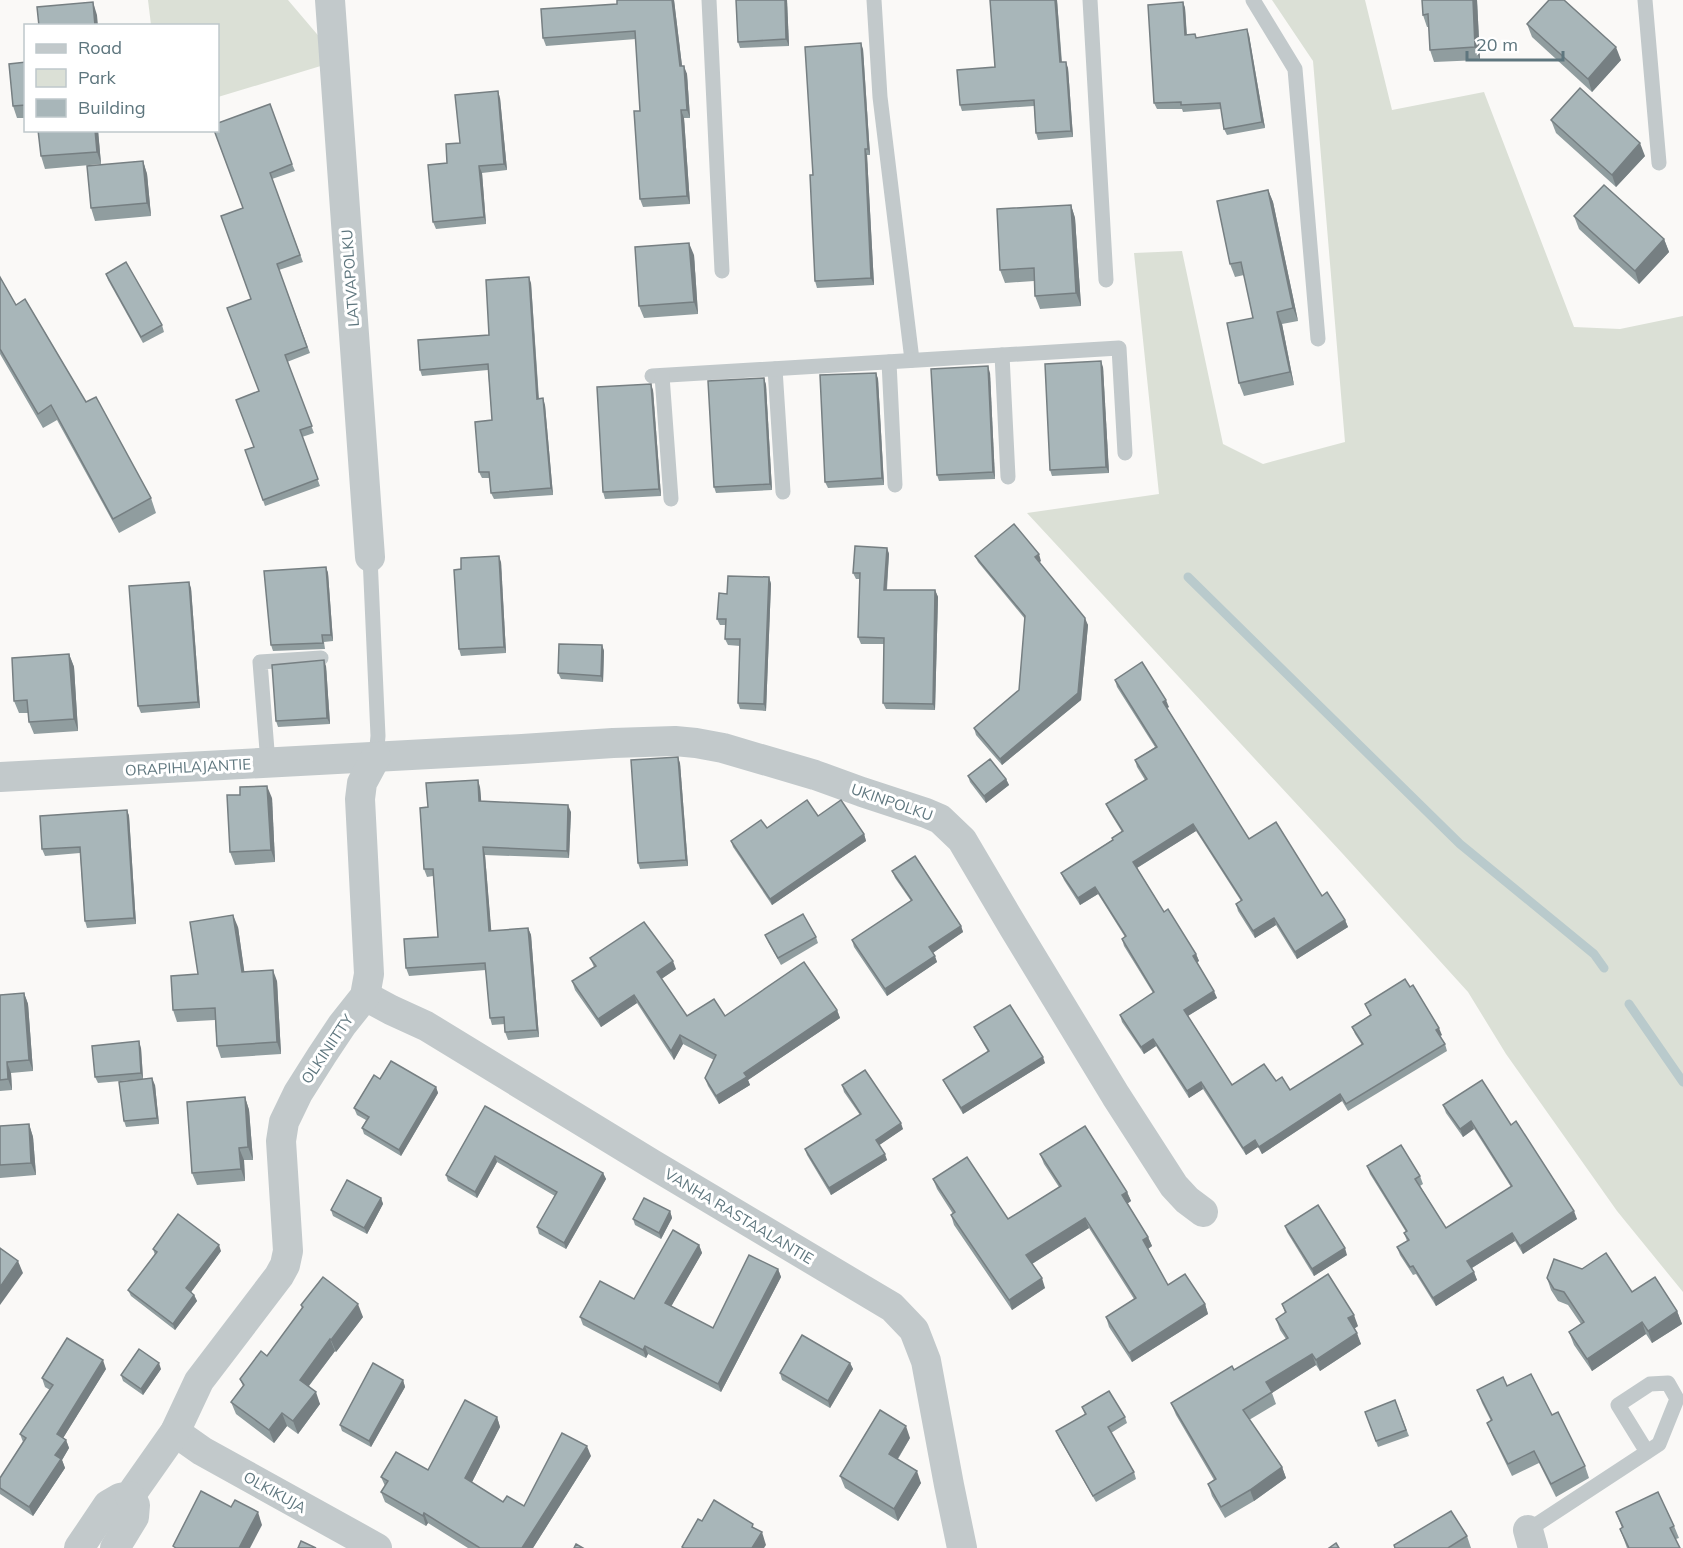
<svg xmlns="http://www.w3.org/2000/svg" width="1683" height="1548" viewBox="0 0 1683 1548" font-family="Mulish,sans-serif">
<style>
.green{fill:#dbe0d6}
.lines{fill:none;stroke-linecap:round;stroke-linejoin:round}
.stream{stroke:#b9cacc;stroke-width:9}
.service{stroke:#c2c9cb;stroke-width:15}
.minor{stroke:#c2c9cb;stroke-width:30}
.wall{fill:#909d9f}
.shaded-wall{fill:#767f82}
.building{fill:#a8b6b9;stroke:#767f82;stroke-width:1.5}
.labels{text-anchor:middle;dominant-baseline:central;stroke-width:6;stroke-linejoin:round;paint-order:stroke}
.street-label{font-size:15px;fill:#5e767e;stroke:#fff}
</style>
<rect width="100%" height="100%" fill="#faf9f7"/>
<g class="green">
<path d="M148,0H288L322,40L324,65L218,97V26L151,25Z"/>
<path d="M1272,0H1365L1392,110L1484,92L1574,327L1620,329L1683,316V1292L1617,1211L1506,1054L1468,992L1342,853L1027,513L1159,494L1134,253L1182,251L1223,444L1263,464L1345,442L1313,61Z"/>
</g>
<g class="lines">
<g class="stream">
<path d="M1188,577L1460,844L1594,954L1604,968"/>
<path d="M1629,1004L1683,1082"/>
</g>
<g class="service">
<path d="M709,0L722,271"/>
<path d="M874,0L880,97L912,360"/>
<path d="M1090,0L1106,280"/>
<path d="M1253,0L1295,69L1318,339"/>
<path d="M1645,0L1659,163"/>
<path d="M1002,355L1008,477"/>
<path d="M889,362L895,485"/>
<path d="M775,369L783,492"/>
<path d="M652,376L1119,348L1125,453"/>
<path d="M662,376L671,499"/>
<path d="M370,557L378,736L376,757"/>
<path d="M268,763L260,662L321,658"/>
<path d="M1528,1530L1647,1452L1659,1444L1677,1399L1668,1383L1650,1384L1618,1405L1647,1452"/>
</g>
<g class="minor">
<path d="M330,0L370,557"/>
<path d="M0,777L522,749L613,743L675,741L696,743L723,748L815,775L862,792L926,813L940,819L962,840L1014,928L1116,1096L1174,1186L1187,1200L1203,1212"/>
<path d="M365,996L391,1010L426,1026L652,1164L892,1307L914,1330L926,1361L949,1485L962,1548"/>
<path d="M175,1432L202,1451L377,1548"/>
<path d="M1528,1530L1533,1548"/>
<path d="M79,1548L108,1505L120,1498L130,1496L175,1432L199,1381L279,1276L285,1265L288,1251L281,1141L284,1122L298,1093L322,1055L342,1025L365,996L369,974L360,799L362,783L376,757"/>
<path d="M115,1548L134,1517L135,1505L130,1496"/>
</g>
</g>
<g class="wall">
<path d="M617,0H674L682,66L687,74L690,118H684L690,204L643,207L640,199V111L636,39L546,46L543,38L617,4Z"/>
<path d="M736,0H787L789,46L740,48L738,42Z"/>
<path d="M990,0H1057L1062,62L1068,68L1073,137L1038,140L1036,133L1034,106L962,111L960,105L995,67Z"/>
<path d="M1422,0H1477L1480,60L1434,62L1430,50L1429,27H1427L1423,15Z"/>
<path d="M1183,2L1185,8L1187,35L1196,38L1249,35L1265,128L1227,135L1224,129L1221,109L1183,112L1182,109H1157L1154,103Z"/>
<path d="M1527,24L1621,60L1592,92L1532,37Z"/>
<path d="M863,49L870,155H867L874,285L817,288L815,281L813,175Z"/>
<path d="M26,62V118H17L13,106Z"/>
<path d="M500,98L507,170L482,173L486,224L436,229L433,222L447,163L460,143Z"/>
<path d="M1551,120L1645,156L1616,187L1556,133Z"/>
<path d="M38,130H98L101,164L45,169L41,156Z"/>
<path d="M214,130L292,164L295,171L272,179L303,262L279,270L310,353L287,362L314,433L302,437L320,486L265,506L245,450L254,447L259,391L243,208Z"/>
<path d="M143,161L147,174L151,216L95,221L91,208Z"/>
<path d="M1268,190L1273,202L1298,321L1282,324L1294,385L1244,396L1239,383L1253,318L1244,275L1235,277L1230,264Z"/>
<path d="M1071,205L1075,218L1081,306L1040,309L1035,296L1034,281L1005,283L1000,270Z"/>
<path d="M1574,216L1664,239L1669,252L1639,284L1579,229Z"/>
<path d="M694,255L698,314L644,318L639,306Z"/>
<path d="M106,274L162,325L164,332L143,343L108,280Z"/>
<path d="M0,277L16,305L86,402L151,498L156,513L119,533L57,420L43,428L0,354Z"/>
<path d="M531,283L539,399L545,405L553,495L494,499L491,493L490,478H482L479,472L492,420L488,370L422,376L420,370L489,335Z"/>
<path d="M1103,367L1109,473L1052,476L1050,470Z"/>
<path d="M876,373L878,379L884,485L828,488L825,482Z"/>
<path d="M990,373L995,479L939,481L937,475Z"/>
<path d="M764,378L766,385L772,490L716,493L714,487Z"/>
<path d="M653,390L661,496L605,499L603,492Z"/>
<path d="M887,548L889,554L887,590H935L938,597L935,710L886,709L883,703L884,644H861L858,637L860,579H856L853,573Z"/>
<path d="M975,556L1041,561L1039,562L1088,625L1081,700L1002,765L976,735L974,728L1019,690L1025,619L978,562Z"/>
<path d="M501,562L506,653L461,656L459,649L461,569Z"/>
<path d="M326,567L328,573L333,641L324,642L325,649L273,651L271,645Z"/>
<path d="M769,577L771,584L766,711L740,709L738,703L740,646L728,645L725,639L726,625H720L717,619L727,594Z"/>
<path d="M191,588L200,708L141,713L138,706Z"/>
<path d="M602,645L604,651L603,682L561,679L558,673Z"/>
<path d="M69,654L74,667L78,731L34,734L29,722L28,713H19L14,701Z"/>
<path d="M326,666L330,724L278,727L276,721Z"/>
<path d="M1115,680L1169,707L1167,708L1249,839L1322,896L1345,920L1348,927L1297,959L1276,925L1255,938L1238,911L1236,904L1241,901L1196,831L1137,868L1164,912L1196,954L1199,961L1197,962L1217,998L1188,1016L1232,1085L1276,1081L1290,1090L1362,1045L1355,1034L1352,1027L1370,1015L1365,1004L1442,1035L1440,1036L1445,1044L1447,1051L1348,1111L1342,1101L1262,1154L1258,1147L1246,1155L1203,1089L1189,1098L1156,1046L1144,1054L1122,1022L1120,1015L1153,993L1124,946L1122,939L1125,937L1098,894L1080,905L1064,880L1061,873L1112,840L1122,832L1109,811L1106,804L1145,780L1137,767L1135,760L1155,747L1117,687Z"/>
<path d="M680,763L688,866L640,869L638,863Z"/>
<path d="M968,776L1006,779L1009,785L986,803L970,782Z"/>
<path d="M480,787L481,801L571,812L569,858L485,855L491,931L528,928L531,935L539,1037L508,1040L505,1032V1024L492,1025L490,1018L486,970L409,976L406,968L438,937L433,876L427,877L424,869L428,807Z"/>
<path d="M272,798L275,862L235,865L230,852Z"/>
<path d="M127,810L129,816L136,924L87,928L85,921L80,853L45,856L42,849Z"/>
<path d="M818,816L864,834L866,841L772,905L733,847L731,841Z"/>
<path d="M892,871L961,926L963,932L933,953L937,962L887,996L854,947L852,940L911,901L895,878Z"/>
<path d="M238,927L244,971L277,981L281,1054L221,1058L217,1046L215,1020L177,1022L173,1010Z"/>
<path d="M765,935L816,937L818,943L781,965L768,942Z"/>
<path d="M590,958L676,969L661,979L687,1016H725L837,1010L840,1018L748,1080L750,1085L719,1104L708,1086L705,1078L714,1060L683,1044L674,1060L637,1003L601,1027L575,990L572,981L594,967Z"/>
<path d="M24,993L28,1004L33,1071L11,1073L12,1090L0,1091V995Z"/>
<path d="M974,1027L1045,1063L963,1114L946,1086L943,1080L988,1052L977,1033Z"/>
<path d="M141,1048L143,1079L98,1083L95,1077Z"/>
<path d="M380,1079L436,1087L438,1093L401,1156L364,1134L362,1128L366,1120L357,1115L354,1108Z"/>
<path d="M155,1085L159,1124L126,1127L124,1121Z"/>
<path d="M842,1085L903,1129L879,1145L887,1160L831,1195L807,1155L805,1149L860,1115L844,1092Z"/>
<path d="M245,1097L249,1110L253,1160H244L245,1181L197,1185L192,1173Z"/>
<path d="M1443,1105L1511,1125L1577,1219L1523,1254L1515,1241L1472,1268L1477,1280L1436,1306L1416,1274L1413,1275L1400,1255L1397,1247L1407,1241L1404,1233L1406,1232L1370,1174L1367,1166L1420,1176L1423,1184L1420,1186L1446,1228L1511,1187L1474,1129L1463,1137L1446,1113Z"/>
<path d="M485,1106L603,1173L606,1179L566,1249L539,1234L537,1227L555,1196L497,1162L477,1198L448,1181L446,1175Z"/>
<path d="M29,1124L33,1137L36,1175L0,1178V1126Z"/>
<path d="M1040,1154L1127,1192L1131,1201L1127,1204L1148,1237L1152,1246L1148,1249L1168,1285L1205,1304L1208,1314L1132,1362L1109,1327L1106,1317L1134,1299L1089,1228L1032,1264L1045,1288L1012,1310L954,1225L951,1215L953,1214L937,1189L933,1179L1008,1219L1059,1187L1044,1164Z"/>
<path d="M381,1198L383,1204L367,1234L333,1216L331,1210Z"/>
<path d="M670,1211L672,1218L661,1239L635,1225L633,1219Z"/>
<path d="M1285,1226L1347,1255L1314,1276L1287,1232Z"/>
<path d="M699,1245L702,1253L671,1306L713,1328L778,1269L781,1277L721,1392L648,1354L646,1358L583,1325L580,1317L634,1299Z"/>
<path d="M153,1249L221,1251L191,1292L194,1295L197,1301L175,1330L131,1296L128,1290L155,1255Z"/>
<path d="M1547,1278L1632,1292L1677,1311L1682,1324L1652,1343L1646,1334L1592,1371L1574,1345L1569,1332L1581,1324L1568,1305L1558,1301L1551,1290Z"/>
<path d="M1282,1304L1358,1326L1354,1329L1361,1344L1320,1371L1316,1365L1272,1393L1276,1404L1249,1420L1282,1467L1286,1478L1254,1501L1225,1518L1212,1496L1208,1484L1214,1480L1176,1415L1171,1403L1234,1370L1286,1339L1280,1330L1276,1319L1285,1313Z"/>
<path d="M301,1305L363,1317L336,1352L335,1351L309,1386L320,1404L298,1434L287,1426L274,1443L236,1414L231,1402L243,1386L240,1379L267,1356L302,1309Z"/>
<path d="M850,1363L853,1369L830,1408L782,1380L780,1373Z"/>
<path d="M106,1369L63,1438L66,1440L69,1448L62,1460L65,1468L33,1516L0,1494V1478L23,1442L20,1434L50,1390L45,1387L42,1378Z"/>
<path d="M161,1369L143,1395L123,1381L121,1375Z"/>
<path d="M403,1380L405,1387L371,1447L342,1431L340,1425Z"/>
<path d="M1507,1386L1552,1415L1585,1466L1589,1478L1556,1497L1539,1463L1512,1476L1492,1435L1487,1423L1491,1421L1482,1403L1477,1390Z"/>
<path d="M1395,1400L1409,1436L1378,1447L1365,1412Z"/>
<path d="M1082,1407L1125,1417L1127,1423L1111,1433L1134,1472L1136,1479L1096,1502L1059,1438L1056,1431L1085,1415Z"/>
<path d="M497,1417L500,1427L472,1482L503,1502L524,1506L591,1456L533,1548H468L428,1523L426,1526L385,1502L381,1492L385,1486L381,1477L428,1470Z"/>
<path d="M910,1438L898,1459L921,1483L898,1521L845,1488L840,1476Z"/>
<path d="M1616,1512L1674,1526L1679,1538L1676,1539L1680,1548H1627L1620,1529L1622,1528Z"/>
<path d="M1467,1536L1471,1548H1395L1394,1545Z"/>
</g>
<g class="shaded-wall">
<path d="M672,0H674L683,74L680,66Z"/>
<path d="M785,0H787L789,46L786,39Z"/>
<path d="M1055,0H1057L1062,69L1060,62Z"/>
<path d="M1473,0H1477L1480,60L1475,47Z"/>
<path d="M93,2L97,15L98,26H95Z"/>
<path d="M1183,2L1185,8L1187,41L1185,35Z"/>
<path d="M1247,29L1249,35L1265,128L1262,122Z"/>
<path d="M861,43L863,49L870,155L868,149Z"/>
<path d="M1616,47L1621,60L1592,92L1588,79Z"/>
<path d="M1066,62L1068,68L1073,137L1071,131Z"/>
<path d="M684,66L687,74L690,118L687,110Z"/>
<path d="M498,91L500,98L507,170L504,164Z"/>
<path d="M681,110L684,118L690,204L687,196Z"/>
<path d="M95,130H98L101,164L97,152Z"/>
<path d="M1640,143L1645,156L1616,187L1612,175Z"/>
<path d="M865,149L867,155L874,285L871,278Z"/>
<path d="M143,161L147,174L151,216L147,203Z"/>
<path d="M479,166L482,173L486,224L484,217Z"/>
<path d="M1268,190L1273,202L1298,321L1293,308Z"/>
<path d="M1071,205L1075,218L1081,306L1076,293Z"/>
<path d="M1664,239L1669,252L1639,284L1635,271Z"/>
<path d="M689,243L694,255L698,314L694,302Z"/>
<path d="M529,277L531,283L539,405L537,399Z"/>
<path d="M1277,312L1282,324L1294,385L1290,372Z"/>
<path d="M1101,361L1103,367L1109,473L1106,467Z"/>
<path d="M988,366L990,373L995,479L993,472Z"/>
<path d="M876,373L878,379L884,485L882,478Z"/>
<path d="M764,378L766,385L772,490L770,484Z"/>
<path d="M651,384L653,390L661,496L659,489Z"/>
<path d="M543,398L545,405L553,495L551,488Z"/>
<path d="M887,548L889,554L886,596L884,590Z"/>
<path d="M1039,554L1041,561L1037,564L1035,557Z"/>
<path d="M499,556L501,562L506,653L504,647Z"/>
<path d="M326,567L328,573L333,641L331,635Z"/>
<path d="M769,577L771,584L766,711L764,704Z"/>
<path d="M189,582L191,588L200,708L198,702Z"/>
<path d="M935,590L938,597L935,710L933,704Z"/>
<path d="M1085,618L1088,625L1081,700L1002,765L1000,759Z"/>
<path d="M602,645L604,651L603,682L601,676Z"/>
<path d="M69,654L74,667L78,731L74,719Z"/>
<path d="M324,660L326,666L330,724L327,718Z"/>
<path d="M1166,700L1169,707L1165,709L1163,702Z"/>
<path d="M678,757L680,763L688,866L686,860Z"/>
<path d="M1006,779L1009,785L986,803L984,796Z"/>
<path d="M478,780L480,787L482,809L479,801Z"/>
<path d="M267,786L272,798L275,862L271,850Z"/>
<path d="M568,805L571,812L569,858L567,851Z"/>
<path d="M127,810L129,816L136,924L134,918Z"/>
<path d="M1193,824L1196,831L1135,869L1133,862Z"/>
<path d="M864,834L866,841L772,905L770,899Z"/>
<path d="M483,847L485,855L492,939L489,931Z"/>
<path d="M1095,887L1098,894L1080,905L1078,898Z"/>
<path d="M233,915L238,927L246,983L242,972Z"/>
<path d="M1274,918L1276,925L1255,938L1253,931Z"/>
<path d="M1345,920L1348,927L1297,959L1295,952Z"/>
<path d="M961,926L963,932L931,954L929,947Z"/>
<path d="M528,928L531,935L539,1037L537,1030Z"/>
<path d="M1196,954L1199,961L1196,963L1193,956Z"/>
<path d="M935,956L937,962L887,996L885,989Z"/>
<path d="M673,961L676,969L660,980L657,972Z"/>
<path d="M273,970L277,981L281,1054L277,1042Z"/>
<path d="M1214,991L1217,998L1186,1017L1184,1010Z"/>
<path d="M24,993L28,1004L33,1071L29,1060Z"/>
<path d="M634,995L637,1003L601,1027L598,1019Z"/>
<path d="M837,1010L840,1018L748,1080L750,1085L719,1104L716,1096L744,1073Z"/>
<path d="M1439,1028L1442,1035L1438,1037L1436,1030Z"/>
<path d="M680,1035L683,1044L674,1060L671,1051Z"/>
<path d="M1153,1039L1156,1046L1144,1054L1141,1047Z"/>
<path d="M139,1041L141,1048L143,1079L141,1073Z"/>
<path d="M1043,1057L1045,1063L963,1114L961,1108Z"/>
<path d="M7,1062L11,1073L12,1090L8,1079Z"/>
<path d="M152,1078L155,1085L159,1124L157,1118Z"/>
<path d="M1201,1082L1203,1089L1189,1098L1187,1091Z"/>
<path d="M436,1087L438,1093L401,1156L399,1150Z"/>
<path d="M1340,1094L1342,1101L1262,1154L1259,1147Z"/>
<path d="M245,1097L249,1110L253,1160L248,1147Z"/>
<path d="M1471,1121L1474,1129L1463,1137L1460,1129Z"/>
<path d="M901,1123L903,1129L878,1146L876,1140Z"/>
<path d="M29,1124L33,1137L36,1175L31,1163Z"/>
<path d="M1255,1140L1258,1147L1246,1155L1243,1148Z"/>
<path d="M239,1148L244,1160L245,1181L241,1169Z"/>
<path d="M885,1154L887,1160L831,1195L829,1188Z"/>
<path d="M495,1156L497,1162L477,1198L475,1192Z"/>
<path d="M603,1173L606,1179L566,1249L564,1243Z"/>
<path d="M1127,1192L1131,1201L1125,1205L1122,1195Z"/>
<path d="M381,1198L383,1204L367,1234L364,1228Z"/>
<path d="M670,1211L672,1218L661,1239L659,1233Z"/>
<path d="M1574,1211L1577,1219L1523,1254L1520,1246Z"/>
<path d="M1085,1218L1089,1228L1030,1265L1026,1255Z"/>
<path d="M1512,1233L1515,1241L1470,1269L1467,1261Z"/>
<path d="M1148,1237L1152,1246L1146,1250L1143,1240Z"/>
<path d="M219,1245L221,1251L189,1295L186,1288Z"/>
<path d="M699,1245L702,1253L668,1312L665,1303Z"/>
<path d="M1345,1248L1347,1255L1314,1276L1312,1269Z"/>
<path d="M18,1261L23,1273L0,1305V1287Z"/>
<path d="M778,1269L781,1277L721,1392L718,1384Z"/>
<path d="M1474,1272L1477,1280L1436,1306L1433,1298Z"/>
<path d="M1042,1278L1045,1288L1012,1310L1009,1300Z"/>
<path d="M194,1295L197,1301L175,1330L173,1324Z"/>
<path d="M358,1304L363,1317L336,1352L331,1340Z"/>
<path d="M1205,1304L1208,1314L1132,1362L1129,1353Z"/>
<path d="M1677,1311L1682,1324L1652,1343L1648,1331Z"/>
<path d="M1354,1315L1358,1326L1352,1330L1348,1318Z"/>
<path d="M1642,1322L1646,1334L1592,1371L1587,1359Z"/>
<path d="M1357,1333L1361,1344L1320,1371L1316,1360Z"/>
<path d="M330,1339L335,1351L304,1392L300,1380Z"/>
<path d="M645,1346L648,1354L646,1358L643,1350Z"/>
<path d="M1312,1354L1316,1365L1270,1394L1266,1382Z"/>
<path d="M103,1360L106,1369L60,1443L57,1434Z"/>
<path d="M159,1363L161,1369L143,1395L141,1389Z"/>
<path d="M850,1363L853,1369L830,1408L828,1401Z"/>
<path d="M403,1380L405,1387L371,1447L369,1441Z"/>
<path d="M316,1392L320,1404L298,1434L293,1421Z"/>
<path d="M282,1413L287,1426L274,1443L269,1430Z"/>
<path d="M497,1417L500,1427L469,1488L465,1478Z"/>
<path d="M906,1426L910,1438L893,1466L889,1454Z"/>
<path d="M66,1440L69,1448L62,1460L65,1468L33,1516L29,1507L55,1455Z"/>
<path d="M587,1446L591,1456L533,1548H522Z"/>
<path d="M1282,1467L1286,1478L1254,1501L1250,1490Z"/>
<path d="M917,1471L921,1483L898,1521L894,1509Z"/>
<path d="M258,1512L262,1525L250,1548H239Z"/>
<path d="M424,1513L428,1523L426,1526L423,1516Z"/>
<path d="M762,1532L766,1545L764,1548H752Z"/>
</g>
<g class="building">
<path d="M617,0H672L680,66H684L687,110H681L687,196L640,199L634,111H640L635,31L543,38L541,9L617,4Z"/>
<path d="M736,0H785L786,39L738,42Z"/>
<path d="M990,0H1055L1060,62H1066L1071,131L1036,133L1034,100L960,105L957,70L995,67Z"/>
<path d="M1422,0H1473L1475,47L1430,50L1428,14L1423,15Z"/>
<path d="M1549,0H1564L1616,47L1588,79L1527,24Z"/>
<path d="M93,2L95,26H39L37,7Z"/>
<path d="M1183,2L1185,35L1195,34L1196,38L1247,29L1262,122L1224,129L1220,103L1181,105V102L1154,103L1148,5Z"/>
<path d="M861,43L868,149H865L871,278L815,281L810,175H813L805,47Z"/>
<path d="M26,62V105L13,106L9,64Z"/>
<path d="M1580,88L1640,143L1612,175L1551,120Z"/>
<path d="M498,91L504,164L479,166L484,217L433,222L428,165L447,163L446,144L460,143L455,95Z"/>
<path d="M270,104L292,164L270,173L300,255L277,264L307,347L285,355L312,426L300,430L318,479L263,500L245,450L254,447L236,400L259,391L227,308L251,299L221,216L243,208L214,130H218V123Z"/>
<path d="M38,130H95L97,152L41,156Z"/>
<path d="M143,161L147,203L91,208L87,166Z"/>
<path d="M1604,185L1664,239L1635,271L1574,216Z"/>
<path d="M1268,190L1293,308L1277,312L1290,372L1239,383L1227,323L1253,318L1241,262L1230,264L1217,201Z"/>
<path d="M1071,205L1076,293L1035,296L1034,268L1000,270L997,209Z"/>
<path d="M689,243L694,302L639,306L635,247Z"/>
<path d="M126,262L162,325L141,337L106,274Z"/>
<path d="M0,277L16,305L25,299L86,402L96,397L151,498L113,519L51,405L38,414L0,349Z"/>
<path d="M529,277L537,399L543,398L551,488L491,493L489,472H479L475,422L492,420L488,364L420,370L418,340L489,335L486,280Z"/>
<path d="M1101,361L1106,467L1050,470L1045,364Z"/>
<path d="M988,366L993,472L937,475L931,369Z"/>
<path d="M876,373L882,478L825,482L820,375Z"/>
<path d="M764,378L770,484L714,487L708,381Z"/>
<path d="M651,384L659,489L603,492L597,387Z"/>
<path d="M1014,524L1039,554L1035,557L1085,618L1078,693L1000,759L974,728L1019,690L1025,616L975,556Z"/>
<path d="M855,546L887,548L884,590H935L933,704L883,703L884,638L858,637L860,573H853Z"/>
<path d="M499,556L504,647L459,649L454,570L461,569V558Z"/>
<path d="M326,567L331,635H322L323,643L271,645L264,571Z"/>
<path d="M728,576L769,577L764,704L738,703L740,639H725L726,619H717L719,593L727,594Z"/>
<path d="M189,582L198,702L138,706L129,586Z"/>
<path d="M559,644L602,645L601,676L558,673Z"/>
<path d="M69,654L74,719L29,722L27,700L14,701L12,658Z"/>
<path d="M324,660L327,718L276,721L272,665Z"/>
<path d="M1142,662L1166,700L1163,702L1249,839L1276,822L1322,896L1327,892L1345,920L1295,952L1274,918L1253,931L1236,904L1242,900L1193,824L1133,862L1164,912L1168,909L1196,954L1193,956L1214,991L1184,1010L1232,1085L1264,1064L1276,1081L1282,1077L1290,1090L1363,1044L1352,1027L1371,1015L1365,1004L1405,979L1410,987L1413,985L1439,1028L1436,1030L1445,1044L1346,1104L1340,1094L1259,1147L1255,1140L1243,1148L1201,1082L1187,1091L1153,1039L1141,1047L1120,1015L1154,992L1122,939L1126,936L1095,887L1078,898L1061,873L1113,840L1112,838L1123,831L1106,804L1147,779L1135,760L1157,747L1115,680Z"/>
<path d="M678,757L686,860L638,863L631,760Z"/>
<path d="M990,759L1006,779L984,796L968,776Z"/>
<path d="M478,780L479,801L568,805L567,851L483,847L489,931L528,928L537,1030L505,1032L504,1017L490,1018L485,963L406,968L404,939L438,937L433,869H424L420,808L428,807L426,783Z"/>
<path d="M267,786L271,850L230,852L227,795H240V787Z"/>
<path d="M807,800L818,816L841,800L864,834L770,899L731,841L761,820L767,828Z"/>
<path d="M127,810L134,918L85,921L80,847L42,849L40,816Z"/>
<path d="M915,856L961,926L929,947L935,956L885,989L852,940L912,900L892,871Z"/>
<path d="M803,914L816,937L778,958L765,935Z"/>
<path d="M233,915L242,972L273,970L277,1042L217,1046L215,1008L173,1010L171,976L198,974L190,922Z"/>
<path d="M644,922L673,961L657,972L687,1016L714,999L725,1016L804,962L837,1010L744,1073L747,1077L716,1096L705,1078L716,1055L680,1035L671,1051L634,995L598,1019L572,981L596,966L590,958Z"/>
<path d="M24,993L29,1060L7,1062L8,1079L0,1080V995Z"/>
<path d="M1010,1005L1043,1057L961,1108L943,1080L989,1051L974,1027Z"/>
<path d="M139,1041L141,1073L95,1077L92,1046Z"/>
<path d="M391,1061L436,1087L399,1150L362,1128L369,1117L354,1108L374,1075L380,1079Z"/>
<path d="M865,1070L901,1123L876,1140L885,1154L829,1188L805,1149L861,1114L842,1085Z"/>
<path d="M152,1078L157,1118L124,1121L119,1082Z"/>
<path d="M1482,1080L1511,1125L1516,1121L1574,1211L1520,1246L1512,1233L1467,1261L1474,1272L1433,1298L1413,1266L1410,1267L1397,1247L1409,1240L1404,1233L1407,1231L1367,1166L1401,1145L1420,1176L1415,1179L1446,1228L1512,1186L1471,1121L1460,1129L1443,1105Z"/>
<path d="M245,1097L248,1147L239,1148L241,1169L192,1173L187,1102Z"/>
<path d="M485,1106L603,1173L564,1243L537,1227L557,1192L495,1156L475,1192L446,1175Z"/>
<path d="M29,1124L31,1163L0,1165V1126Z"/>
<path d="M1085,1126L1127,1192L1122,1195L1148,1237L1143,1240L1168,1285L1185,1274L1205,1304L1129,1353L1106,1317L1136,1298L1085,1218L1026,1255L1042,1278L1009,1300L951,1215L955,1212L933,1179L967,1157L1008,1219L1061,1186L1040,1154Z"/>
<path d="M347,1180L381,1198L364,1228L331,1210Z"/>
<path d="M644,1198L670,1211L659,1233L633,1219Z"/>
<path d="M1318,1205L1345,1248L1312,1269L1285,1226Z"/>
<path d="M178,1214L219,1245L186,1288L194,1295L173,1324L128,1290L157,1252L153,1249Z"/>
<path d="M673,1230L699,1245L665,1303L713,1328L749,1255L778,1269L718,1384L645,1346L643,1350L580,1317L600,1281L634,1299Z"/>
<path d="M0,1248L18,1261L0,1287Z"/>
<path d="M1606,1253L1632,1292L1655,1277L1677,1311L1648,1331L1642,1322L1587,1359L1569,1332L1584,1322L1564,1292L1554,1289L1547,1278L1554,1259L1582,1269Z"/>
<path d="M1328,1274L1354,1315L1348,1318L1357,1333L1316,1360L1312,1354L1266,1382L1272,1392L1243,1410L1282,1467L1250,1490L1221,1507L1208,1484L1216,1479L1171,1403L1232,1366L1234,1370L1288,1338L1276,1319L1286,1312L1282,1304Z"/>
<path d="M323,1277L358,1304L331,1340L330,1339L300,1380L316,1392L293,1421L282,1413L269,1430L231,1402L244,1385L240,1379L261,1351L267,1356L303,1307L301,1305Z"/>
<path d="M802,1335L850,1363L828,1401L780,1373Z"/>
<path d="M67,1338L103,1360L57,1434L66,1440L55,1455L61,1459L29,1507L0,1488V1478L26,1438L20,1434L53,1385L42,1378Z"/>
<path d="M139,1349L159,1363L141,1389L121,1375Z"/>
<path d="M373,1363L403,1380L369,1441L340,1425Z"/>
<path d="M1531,1374L1552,1415L1558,1412L1585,1466L1551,1484L1534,1451L1508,1464L1487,1423L1492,1420L1477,1390L1503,1377L1507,1386Z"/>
<path d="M1109,1391L1125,1417L1108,1427L1134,1472L1093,1496L1056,1431L1086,1414L1082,1407Z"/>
<path d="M465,1400L497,1417L465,1478L503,1502L507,1496L524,1506L562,1433L587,1446L522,1548H480L424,1513L423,1516L381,1492L388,1481L381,1477L396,1452L428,1470Z"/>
<path d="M1395,1400L1406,1430L1376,1441L1365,1412Z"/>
<path d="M880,1410L906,1426L889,1454L917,1471L894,1509L840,1476Z"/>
<path d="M201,1491L231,1507L235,1500L258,1512L239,1548H176L173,1546Z"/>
<path d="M1658,1492L1674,1526L1670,1528L1680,1548H1629L1620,1529L1623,1527L1616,1512Z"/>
<path d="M714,1500L753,1524L752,1527L762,1532L752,1548H684L682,1547L698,1519L702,1521Z"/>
<path d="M1451,1511L1467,1536L1448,1548H1395L1394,1545Z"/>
<path d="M301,1541L316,1548H298Z"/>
<path d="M1336,1543L1339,1548H1329Z"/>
<path d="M576,1544L583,1548H574Z"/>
</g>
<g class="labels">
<g class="street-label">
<text transform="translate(350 278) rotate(-94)">LATVAPOLKU</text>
<text transform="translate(188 767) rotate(-3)">ORAPIHLAJANTIE</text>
<text transform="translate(892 802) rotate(19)">UKINPOLKU</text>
<text transform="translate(327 1049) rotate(-56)">OLKINIITTY</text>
<text transform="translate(739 1216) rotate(31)">VANHA RASTAALANTIE</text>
<text transform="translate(275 1492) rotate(29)">OLKIKUJA</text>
</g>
</g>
<rect x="24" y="24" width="195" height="108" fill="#ffffff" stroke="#bfc8cb" stroke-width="1.5"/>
<rect x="36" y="44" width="30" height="9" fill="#c2c9cb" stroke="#bfc8cb" stroke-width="1.5"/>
<text x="78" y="54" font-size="18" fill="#5e767e">Road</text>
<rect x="36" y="69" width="30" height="18" fill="#dbe0d6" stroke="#bfc8cb" stroke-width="1.5"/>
<text x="78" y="84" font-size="18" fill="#5e767e">Park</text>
<rect x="36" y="99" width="30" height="18" fill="#a8b6b9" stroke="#bfc8cb" stroke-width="1.5"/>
<text x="78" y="114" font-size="18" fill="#5e767e">Building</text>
<path d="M1467 51v9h96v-9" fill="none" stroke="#5e767e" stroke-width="3"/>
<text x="1476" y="51" font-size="18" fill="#5e767e" stroke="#ffffff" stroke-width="4.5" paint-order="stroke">20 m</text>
</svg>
